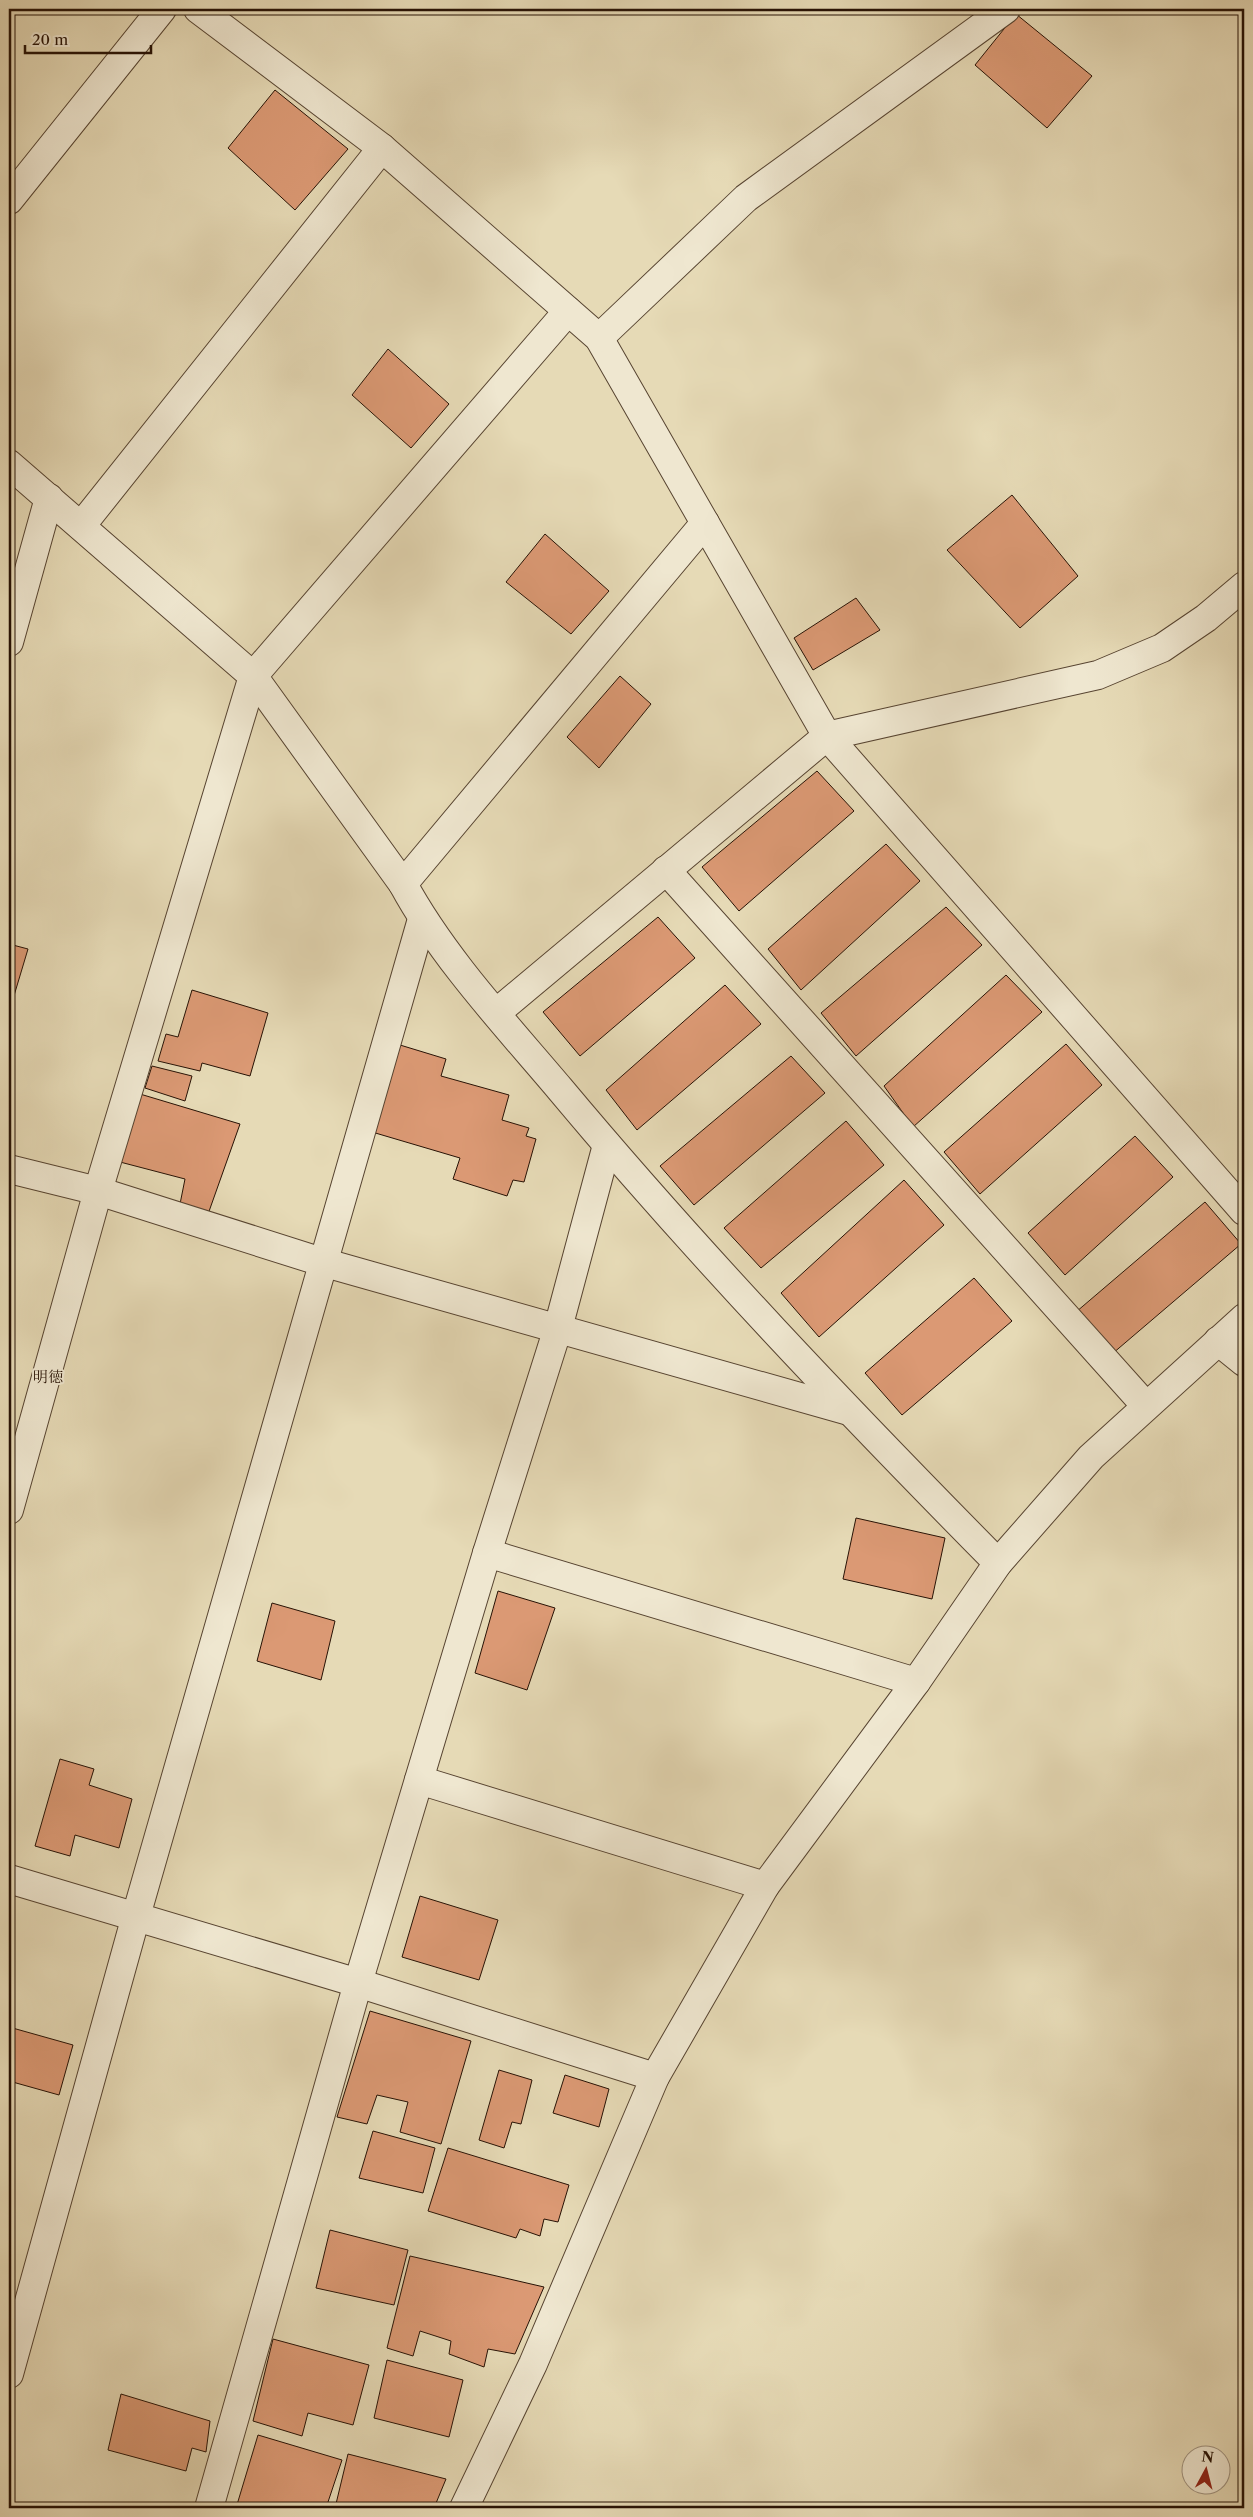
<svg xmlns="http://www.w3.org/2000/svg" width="1253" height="2517" viewBox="0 0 1253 2517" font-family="'Libre Caslon Text','Noto Serif JP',serif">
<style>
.building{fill:#db9974;stroke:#271205}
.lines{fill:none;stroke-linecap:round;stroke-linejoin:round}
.street-casing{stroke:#574431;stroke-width:30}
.street{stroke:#efe7d0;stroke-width:28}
.labels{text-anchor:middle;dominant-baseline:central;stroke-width:4;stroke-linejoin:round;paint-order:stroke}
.quarter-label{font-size:15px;fill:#271205;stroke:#efe7d0}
</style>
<rect width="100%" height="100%" fill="#e6dab6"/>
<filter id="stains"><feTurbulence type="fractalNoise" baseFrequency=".004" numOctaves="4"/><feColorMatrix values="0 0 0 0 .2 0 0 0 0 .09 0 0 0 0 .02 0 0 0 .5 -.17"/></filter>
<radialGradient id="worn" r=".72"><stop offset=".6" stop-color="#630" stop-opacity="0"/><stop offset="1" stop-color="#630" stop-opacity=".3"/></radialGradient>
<g class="building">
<path d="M1016,14L1092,76L1047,128L975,65Z"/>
<path d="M275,90L348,149L295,210L228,148Z"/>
<path d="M388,349L449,404L411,448L352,395Z"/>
<path d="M1012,495L1078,576L1020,628L947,550Z"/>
<path d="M545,534L609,591L571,634L506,582Z"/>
<path d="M856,598L880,630L813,670L794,638Z"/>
<path d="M620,676L651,704L599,768L567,737Z"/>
<path d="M817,771L854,811L739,911L702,867Z"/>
<path d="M886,844L920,881L801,990L768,949Z"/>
<path d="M946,907L982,945L856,1056L821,1013Z"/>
<path d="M658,917L695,958L580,1056L543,1012Z"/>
<path d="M9,944L28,949L13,999L9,998Z"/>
<path d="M1006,975L1042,1012L913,1127L884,1086Z"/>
<path d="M725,985L761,1024L637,1130L606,1090Z"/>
<path d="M192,990L268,1013L250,1076L202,1063L200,1071L158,1061L166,1034L178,1037Z"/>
<path d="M1066,1044L1102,1085L980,1194L944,1152Z"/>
<path d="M400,1045L446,1059L441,1076L509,1095L502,1120L529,1128L526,1136L536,1139L524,1182L513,1180L507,1196L453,1179L460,1158L372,1132Z"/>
<path d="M791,1056L825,1093L694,1205L660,1166Z"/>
<path d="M152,1066L192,1076L185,1101L145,1088Z"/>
<path d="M140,1094L240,1124L207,1217L179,1209L185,1179L120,1162Z"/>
<path d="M846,1121L884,1165L761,1268L724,1228Z"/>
<path d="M1135,1136L1173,1177L1065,1275L1028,1233Z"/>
<path d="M904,1180L944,1225L819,1337L781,1293Z"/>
<path d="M1205,1202L1241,1244L1112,1354L1076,1312Z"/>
<path d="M974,1278L1012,1321L902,1415L865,1373Z"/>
<path d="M856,1518L945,1538L932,1599L843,1579Z"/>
<path d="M498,1591L555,1608L527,1690L475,1673Z"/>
<path d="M272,1603L335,1621L321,1680L257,1661Z"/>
<path d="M60,1759L94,1769L89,1785L132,1799L119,1848L75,1835L70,1856L35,1846Z"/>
<path d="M420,1896L498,1920L479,1980L402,1957Z"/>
<path d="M370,2011L471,2041L441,2144L400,2132L408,2102L377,2095L367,2124L337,2117Z"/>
<path d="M9,2027L73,2045L59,2095L9,2081Z"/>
<path d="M499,2070L532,2080L521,2124L512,2122L504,2148L479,2140Z"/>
<path d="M565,2075L609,2089L599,2127L553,2113Z"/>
<path d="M373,2131L435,2148L423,2193L359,2178Z"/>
<path d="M448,2148L569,2185L558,2222L544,2219L540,2236L520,2229L516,2238L428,2211Z"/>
<path d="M330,2230L408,2250L394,2305L316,2288Z"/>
<path d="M410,2256L544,2287L515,2354L488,2349L484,2367L449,2354L451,2341L420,2331L413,2356L387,2348Z"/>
<path d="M273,2339L369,2365L353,2425L308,2413L302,2436L253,2421Z"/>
<path d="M387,2360L463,2380L449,2437L374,2418Z"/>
<path d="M121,2394L210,2421L206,2452L192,2448L186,2471L108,2450Z"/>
<path d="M258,2435L342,2460L326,2508H236Z"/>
<path d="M348,2454L446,2479L434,2508H335Z"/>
</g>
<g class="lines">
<defs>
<g id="street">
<path d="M198,9L382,148L599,338L827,736L1244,1211"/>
<path d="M9,200L162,9"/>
<path d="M599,338L746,198L1006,9"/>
<path d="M9,464L253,676L403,884C443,958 506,1025 560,1089C698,1254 847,1410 998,1563"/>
<path d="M81,526L382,148"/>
<path d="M9,642L49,498"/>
<path d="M666,870L1146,1406"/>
<path d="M403,884L705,523"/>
<path d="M496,1013L827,736L1098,675L1162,648L1206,618L1244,586"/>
<path d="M9,1169L98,1191L322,1262L849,1411"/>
<path d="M1218,1341L1244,1362"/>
<path d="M9,1510L98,1191L253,676L568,311"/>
<path d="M487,1553L916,1682"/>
<path d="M419,1780L765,1886"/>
<path d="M9,1879L358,1983L655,2077"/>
<path d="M9,2374L136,1916L422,919"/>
<path d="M209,2508L358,1983L487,1553L558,1328L607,1145"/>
<path d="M464,2508L533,2364L655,2077L765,1886L916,1682L998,1563L1091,1457L1244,1318"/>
</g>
</defs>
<use href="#street" class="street-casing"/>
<use href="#street" class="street"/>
</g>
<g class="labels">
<g class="quarter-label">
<text x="48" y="1376">明徳</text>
</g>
</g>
<rect width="1253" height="2517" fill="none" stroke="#e6dab6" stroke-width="30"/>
<rect x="10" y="10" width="1233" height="2497" fill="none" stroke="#271205" stroke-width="2.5"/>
<rect x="15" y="15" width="1223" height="2487" fill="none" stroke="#271205"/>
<g transform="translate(1206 2470) rotate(7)"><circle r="24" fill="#efe7d0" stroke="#9f927f"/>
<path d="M0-4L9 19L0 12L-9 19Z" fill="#8f2418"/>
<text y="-8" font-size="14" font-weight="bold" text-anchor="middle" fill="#271205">N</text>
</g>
<path d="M25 45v8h126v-8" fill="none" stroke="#271205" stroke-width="2.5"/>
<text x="32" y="45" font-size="15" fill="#271205" stroke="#efe7d0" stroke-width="4" paint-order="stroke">20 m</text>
<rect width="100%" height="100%" filter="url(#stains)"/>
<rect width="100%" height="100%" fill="url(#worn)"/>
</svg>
